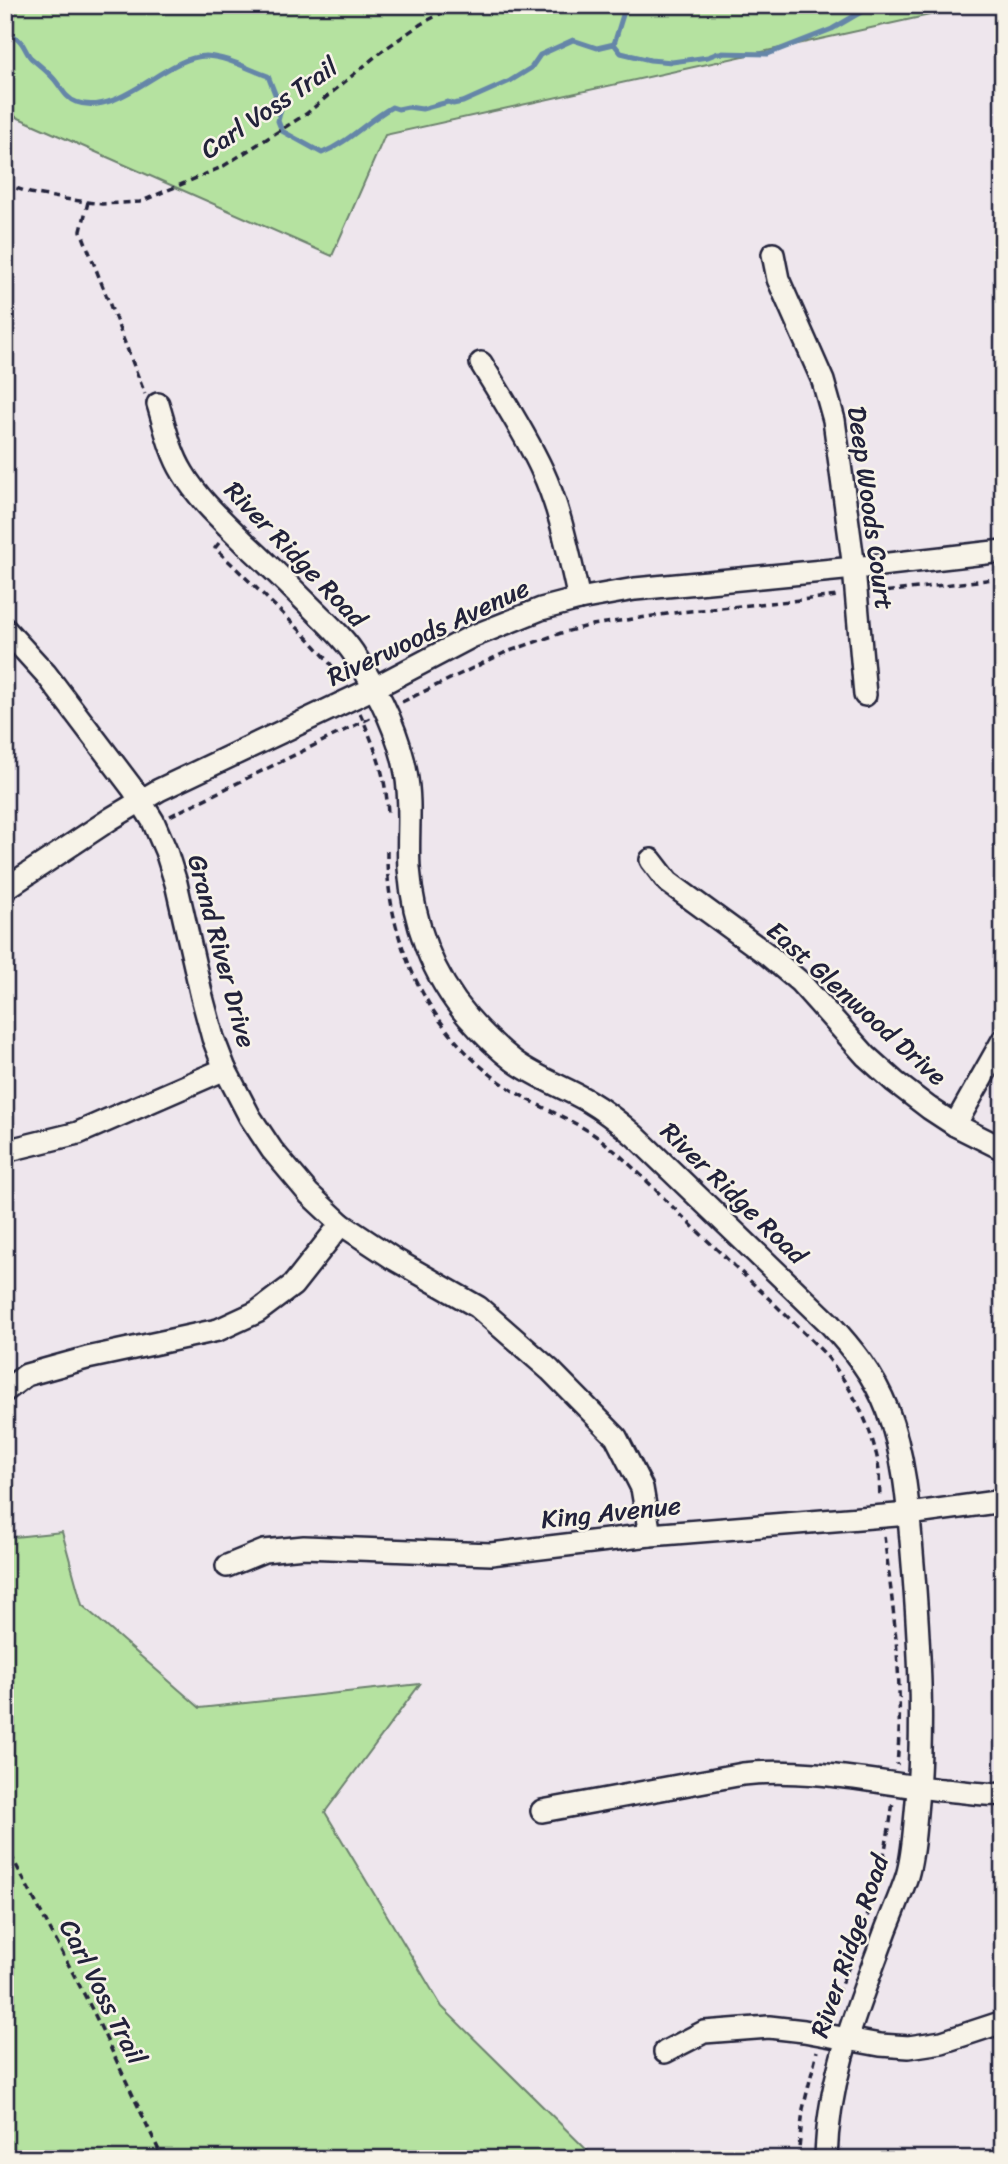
<svg xmlns="http://www.w3.org/2000/svg" width="1008" height="2164" viewBox="0 0 1008 2164" font-family="Sriracha,sans-serif">
<style>
.green{fill:#b5e2a0;stroke:#6c826e;stroke-width:2}
.lines{fill:none;stroke-linecap:round;stroke-linejoin:round}
.stream{stroke:#6586a8;stroke-width:5}
.street-casing{stroke:#22223b;stroke-width:26}
.path{stroke:#22223b;stroke-width:3.5;stroke-dasharray:7 5;stroke-linecap:butt}
.street{stroke:#f7f3e8;stroke-width:21}
.labels{text-anchor:middle;dominant-baseline:central;stroke-width:5;stroke-linejoin:round;paint-order:stroke}
.street-label{font-size:26px;fill:#22223b;stroke:#f7f3e8}
</style>
<rect width="100%" height="100%" fill="#eee6ed"/>
<filter id="ink" filterUnits="userSpaceOnUse"><feTurbulence type="fractalNoise" baseFrequency=".0143" numOctaves="2"/><feDisplacementMap in="SourceGraphic" scale="14" xChannelSelector="R" yChannelSelector="G"/><feConvolveMatrix kernelMatrix="1 2 1 2 8 2 1 2 1" color-interpolation-filters="sRGB"/></filter>
<g filter="url(#ink)">
<g class="green">
<path d="M5,5H975L385,135L332,256L5,112Z"/>
<path d="M62,1532L82,1605L200,1708L420,1684L325,1812L442,2007L596,2159H5V1538Z"/>
</g>
<g class="lines">
<g class="stream">
<path d="M5,31C10,34 15,36 19,40C24,44 26,53 31,58C38,64 47,71 54,79C61,87 66,99 76,102C119,118 166,56 206,56C227,57 248,69 268,76L281,109L278,121L282,131L322,153C349,142 367,121 392,107L398,109L408,107L422,109L448,102L453,104L463,102L510,81L531,68L540,55L573,40L597,48L614,44"/>
<path d="M614,44L621,53L650,60L672,62L708,57L718,53L768,54L832,29L873,5"/>
<path d="M614,44L626,5"/>
</g>
<defs>
<g id="street">
<path d="M773,254L778,279L823,381L834,420L854,568L865,695"/>
<path d="M481,363C502,398 525,433 542,470C561,511 569,556 579,599"/>
<path d="M158,404C165,427 170,452 183,473C199,500 224,522 246,544C269,565 292,588 314,610C329,625 345,639 356,657C378,691 399,733 406,773C412,805 407,836 409,868C413,922 432,976 468,1017C482,1033 497,1048 514,1061C537,1078 564,1087 588,1101C605,1111 620,1123 635,1136L828,1322C852,1348 874,1375 887,1409C907,1461 909,1520 914,1576C920,1655 924,1734 916,1813C914,1833 913,1856 907,1876C901,1894 893,1912 886,1930C858,2007 828,2075 826,2159"/>
<path d="M5,629L46,674L133,789L153,821L166,851L176,883L202,997L213,1038L225,1069L250,1117L272,1150L309,1194L341,1224L394,1259L478,1307L550,1370L616,1437L642,1488L650,1535"/>
<path d="M651,860L668,882L768,955L800,982L866,1056L895,1082L929,1108L955,1125L1003,1149"/>
<path d="M5,889L112,818L159,790L374,688L471,637L541,609L579,599L635,589L854,568L1003,551"/>
<path d="M955,1125L1003,1040"/>
<path d="M5,1151L78,1133L225,1069"/>
<path d="M5,1391L26,1375L87,1358L218,1330L257,1312L293,1285L341,1224"/>
<path d="M227,1566L264,1551L304,1547L491,1554L650,1535L909,1514L1003,1501"/>
<path d="M542,1811L743,1774C810,1767 877,1783 943,1790C963,1791 983,1796 1003,1794"/>
<path d="M665,2052L704,2032L769,2027L804,2031L880,2045L909,2047L942,2042L1003,2022"/>
</g>
</defs>
<use href="#street" class="street-casing"/>
<g class="path">
<path d="M5,184L30,193L65,199L102,204L140,202L222,167L306,114L382,51L421,24L457,5"/>
<path d="M88,202L81,231L145,394"/>
<path d="M219,543L215,548L307,637L326,658L343,681"/>
<path d="M875,593L1003,578"/>
<path d="M402,702L504,653L561,633L592,625L681,612L839,596"/>
<path d="M360,713C375,747 387,778 388,816"/>
<path d="M170,816L370,718"/>
<path d="M387,851C386,945 432,1038 512,1090C540,1108 573,1119 600,1139C630,1162 657,1192 685,1219C732,1264 780,1308 826,1355C849,1385 867,1416 876,1453C880,1467 879,1482 880,1497"/>
<path d="M884,1536C894,1612 904,1688 897,1765"/>
<path d="M5,1844L94,2013L163,2159"/>
<path d="M828,2017C836,1995 846,1974 855,1952C873,1903 887,1852 893,1801"/>
<path d="M798,2159L803,2109L817,2051"/>
</g>
<use href="#street" class="street"/>
</g>
</g>
<g class="labels">
<g class="street-label">
<text transform="translate(269 108) rotate(-34)">Carl Voss Trail</text>
<text transform="translate(871 508) rotate(82)">Deep Woods Court</text>
<text transform="translate(296 554) rotate(46)">River Ridge Road</text>
<text transform="translate(428 632) rotate(-25)">Riverwoods Avenue</text>
<text transform="translate(222 951) rotate(75)">Grand River Drive</text>
<text transform="translate(857 1003) rotate(42)">East Glenwood Drive</text>
<text transform="translate(734 1193) rotate(44)">River Ridge Road</text>
<text transform="translate(611 1512) rotate(-6)">King Avenue</text>
<text transform="translate(849 1946) rotate(-71)">River Ridge Road</text>
<text transform="translate(103 1992) rotate(63)">Carl Voss Trail</text>
</g>
</g>
<rect width="1008" height="2164" fill="none" stroke="#f7f3e8" stroke-width="28"/>
<rect x="14" y="14" width="980" height="2136" fill="none" stroke="#22223b" stroke-width="2.5" filter="url(#ink)"/>
</svg>
